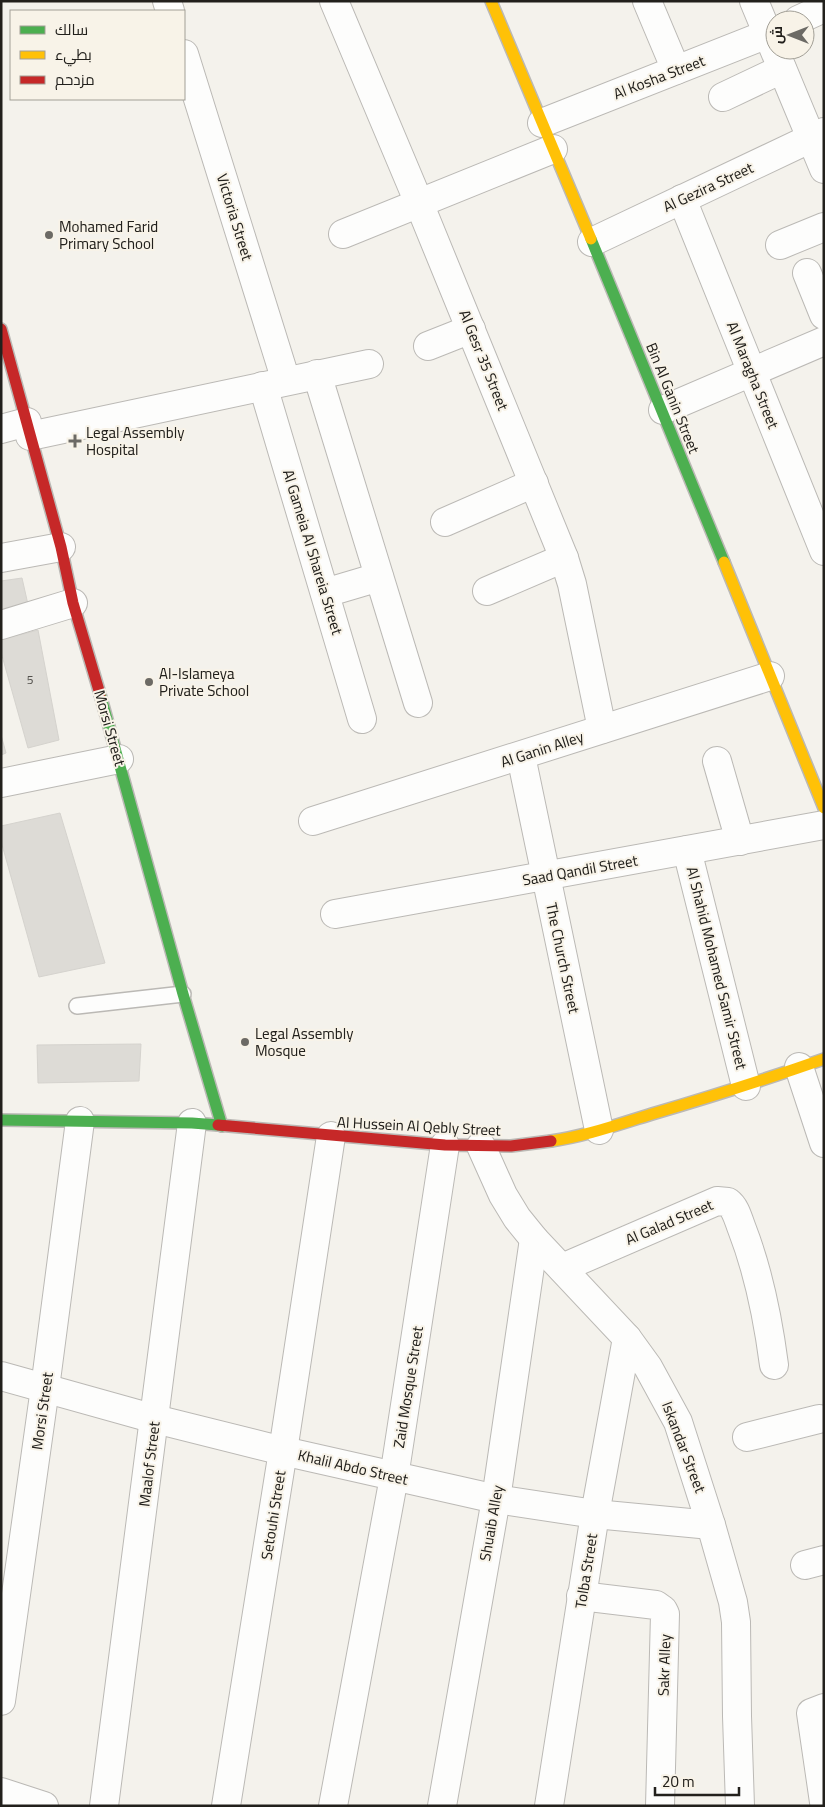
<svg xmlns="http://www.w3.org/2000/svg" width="825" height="1807" viewBox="0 0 825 1807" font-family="Georgia,Cairo,serif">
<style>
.building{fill:#dddbd6;stroke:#d5d3ce}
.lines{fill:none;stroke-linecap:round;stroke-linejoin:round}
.lane-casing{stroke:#bbb9b5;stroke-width:18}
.street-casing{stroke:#bbb9b5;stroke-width:30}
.fast-casing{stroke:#bbb9b5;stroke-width:14}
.slow-casing{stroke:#bbb9b5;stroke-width:14}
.jam-casing{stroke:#bbb9b5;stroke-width:14}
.lane{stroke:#fdfdfc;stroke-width:15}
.street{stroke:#fdfdfc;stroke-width:28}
.fast{stroke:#4caf50;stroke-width:11}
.slow{stroke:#ffc107;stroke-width:11}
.jam{stroke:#c62828;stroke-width:11}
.poi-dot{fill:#6c6a65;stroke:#f8f3e8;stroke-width:2}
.labels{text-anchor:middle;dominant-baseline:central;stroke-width:4;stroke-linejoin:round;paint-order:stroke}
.number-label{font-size:12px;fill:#52504c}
.street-label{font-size:15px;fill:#22201c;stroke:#f8f3e8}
.poi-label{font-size:15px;fill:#22201c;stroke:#f8f3e8;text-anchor:start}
</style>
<rect width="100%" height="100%" fill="#f4f2ec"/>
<g class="building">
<path d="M22,578L29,609L1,617V581Z"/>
<path d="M38,630L59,740L28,748L1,652V640Z"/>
<path d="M1,735L6,753L1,755Z"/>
<path d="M60,813L105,963L39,977L1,841V826Z"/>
<path d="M141,1044L139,1081L38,1083L37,1045Z"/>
</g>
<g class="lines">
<defs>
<path id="lane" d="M77,1006L183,994"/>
<g id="street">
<path d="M167,1L170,11"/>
<path d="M334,1L419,203L564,558L572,584L602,729"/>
<path d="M647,1L676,70"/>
<path d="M754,1L824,169"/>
<path d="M798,20L824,8"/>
<path d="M184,54L286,381"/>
<path d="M723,97L782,69"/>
<path d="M542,123L775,31"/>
<path d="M682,199L824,551"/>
<path d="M343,234L553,149"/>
<path d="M592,242L824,132"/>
<path d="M780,245L824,227"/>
<path d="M807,273L824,315"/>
<path d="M428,346L471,329"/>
<path d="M317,374L418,703"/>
<path d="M263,386L362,719"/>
<path d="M663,410L824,341"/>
<path d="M1,429L27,422"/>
<path d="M30,436L369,364"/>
<path d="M445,522L534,483"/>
<path d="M1,558L61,547"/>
<path d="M487,591L564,558"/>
<path d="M325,593L379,577"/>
<path d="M1,625L73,603"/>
<path d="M521,756L599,1130"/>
<path d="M717,761L740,841"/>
<path d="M1,783L119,759"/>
<path d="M313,821L770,676"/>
<path d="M687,850L746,1086"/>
<path d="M335,914L824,825"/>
<path d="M799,1067L824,1143"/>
<path d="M481,1146L503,1195L517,1218L534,1239L627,1338L648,1367L678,1422L711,1525L733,1602L736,1622L737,1716L740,1806"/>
<path d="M562,1268L717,1201L728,1202C736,1208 738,1219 742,1229C759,1273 768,1319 774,1365"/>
<path d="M1,1376L155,1419L283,1451L496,1499L595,1514L711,1525"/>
<path d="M747,1437L819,1419"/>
<path d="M805,1565L824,1560"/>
<path d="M581,1596L656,1605L663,1610L665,1614L660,1806"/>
<path d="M1,1701L45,1388L80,1121"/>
<path d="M824,1708L811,1713L824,1802"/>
<path d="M1,1792L44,1806"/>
<path d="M104,1806L192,1123"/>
<path d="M226,1806L283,1451L331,1136"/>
<path d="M333,1806L394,1477L445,1145"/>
<path d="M442,1806L496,1499L534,1239"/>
<path d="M549,1806L595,1514L627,1338"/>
</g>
<g id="fast">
<path d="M591,239L724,562"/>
<path d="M100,694L183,994L222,1126"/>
<path d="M1,1120L192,1123L218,1125"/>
</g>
<g id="slow">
<path d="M491,1L591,239"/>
<path d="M724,562L824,808"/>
<path d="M551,1141C586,1136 619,1124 652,1114C710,1097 767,1079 824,1059"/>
</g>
<g id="jam">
<path d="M1,329L61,547L73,603L100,694"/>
<path d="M218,1125L445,1145L511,1146L551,1141"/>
</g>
</defs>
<use href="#lane" class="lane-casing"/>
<use href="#street" class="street-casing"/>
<use href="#fast" class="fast-casing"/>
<use href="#slow" class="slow-casing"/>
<use href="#jam" class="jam-casing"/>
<use href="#lane" class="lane"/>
<use href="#street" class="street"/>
<use href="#fast" class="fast"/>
<use href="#slow" class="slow"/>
<use href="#jam" class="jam"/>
</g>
<g class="poi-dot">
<circle cx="49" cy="235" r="5"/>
<path d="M72.5 433.5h5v5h5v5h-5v5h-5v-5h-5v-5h5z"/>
<circle cx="149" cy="682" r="5"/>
<circle cx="245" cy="1042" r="5"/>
</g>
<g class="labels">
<g class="number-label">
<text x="30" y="679">5</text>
</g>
<g class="street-label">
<text transform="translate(659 77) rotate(-21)">Al Kosha Street</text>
<text transform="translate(708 187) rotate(-25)">Al Gezira Street</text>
<text transform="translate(235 217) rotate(73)">Victoria Street</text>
<text transform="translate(484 360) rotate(68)">Al Gesr 35 Street</text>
<text transform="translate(753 375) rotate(68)">Al Maragha Street</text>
<text transform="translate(673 398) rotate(68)">Bin Al Ganin Street</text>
<text transform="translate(313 552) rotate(73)">Al Gameia Al Shareia Street</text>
<text transform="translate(110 728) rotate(74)">Morsi Street</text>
<text transform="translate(542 749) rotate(-18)">Al Ganin Alley</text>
<text transform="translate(580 870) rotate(-10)">Saad Qandil Street</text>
<text transform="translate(563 958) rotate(78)">The Church Street</text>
<text transform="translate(717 968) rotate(76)">Al Shahid Mohamed Samir Street</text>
<text transform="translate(419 1126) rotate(3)">Al Hussein Al Qebly Street</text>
<text transform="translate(669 1222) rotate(-23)">Al Galad Street</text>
<text transform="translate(408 1387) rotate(-81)">Zaid Mosque Street</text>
<text transform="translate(42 1411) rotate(-82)">Morsi Street</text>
<text transform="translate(684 1447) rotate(69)">Iskandar Street</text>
<text transform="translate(149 1464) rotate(-83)">Maalof Street</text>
<text transform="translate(353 1467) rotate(13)">Khalil Abdo Street</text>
<text transform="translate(273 1515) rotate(-81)">Setouhi Street</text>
<text transform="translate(491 1523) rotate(-80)">Shuaib Alley</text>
<text transform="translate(586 1571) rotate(-81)">Tolba Street</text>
<text transform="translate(664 1665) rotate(-88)">Sakr Alley</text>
</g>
<g class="poi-label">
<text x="59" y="226">Mohamed Farid<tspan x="59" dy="17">Primary School</tspan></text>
<text x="86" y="432">Legal Assembly<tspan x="86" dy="17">Hospital</tspan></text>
<text x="159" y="673">Al-Islameya<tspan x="159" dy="17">Private School</tspan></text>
<text x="255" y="1033">Legal Assembly<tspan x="255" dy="17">Mosque</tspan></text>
</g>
</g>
<rect width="825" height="1807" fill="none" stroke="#22201c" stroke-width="5"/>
<rect x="10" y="10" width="175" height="90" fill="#f8f3e8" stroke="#a29f96"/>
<rect x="20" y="26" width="25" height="8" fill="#4caf50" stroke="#a29f96"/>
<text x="55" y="35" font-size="15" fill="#22201c">سالك</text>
<rect x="20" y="51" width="25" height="8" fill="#ffc107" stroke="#a29f96"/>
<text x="55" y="60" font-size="15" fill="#22201c">بطيء</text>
<rect x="20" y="76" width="25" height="8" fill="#c62828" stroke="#a29f96"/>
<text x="55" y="85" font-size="15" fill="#22201c">مزدحم</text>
<g transform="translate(790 35) rotate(270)"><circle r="24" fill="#f8f3e8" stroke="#a29f96"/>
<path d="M0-4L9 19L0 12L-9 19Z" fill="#6c6a65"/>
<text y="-8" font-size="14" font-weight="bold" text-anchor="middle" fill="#22201c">ش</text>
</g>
<path d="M655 1787v8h84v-8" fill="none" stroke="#22201c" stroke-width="2.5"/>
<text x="662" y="1787" font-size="15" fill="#22201c" stroke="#f8f3e8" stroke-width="4" paint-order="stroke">20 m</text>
</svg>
